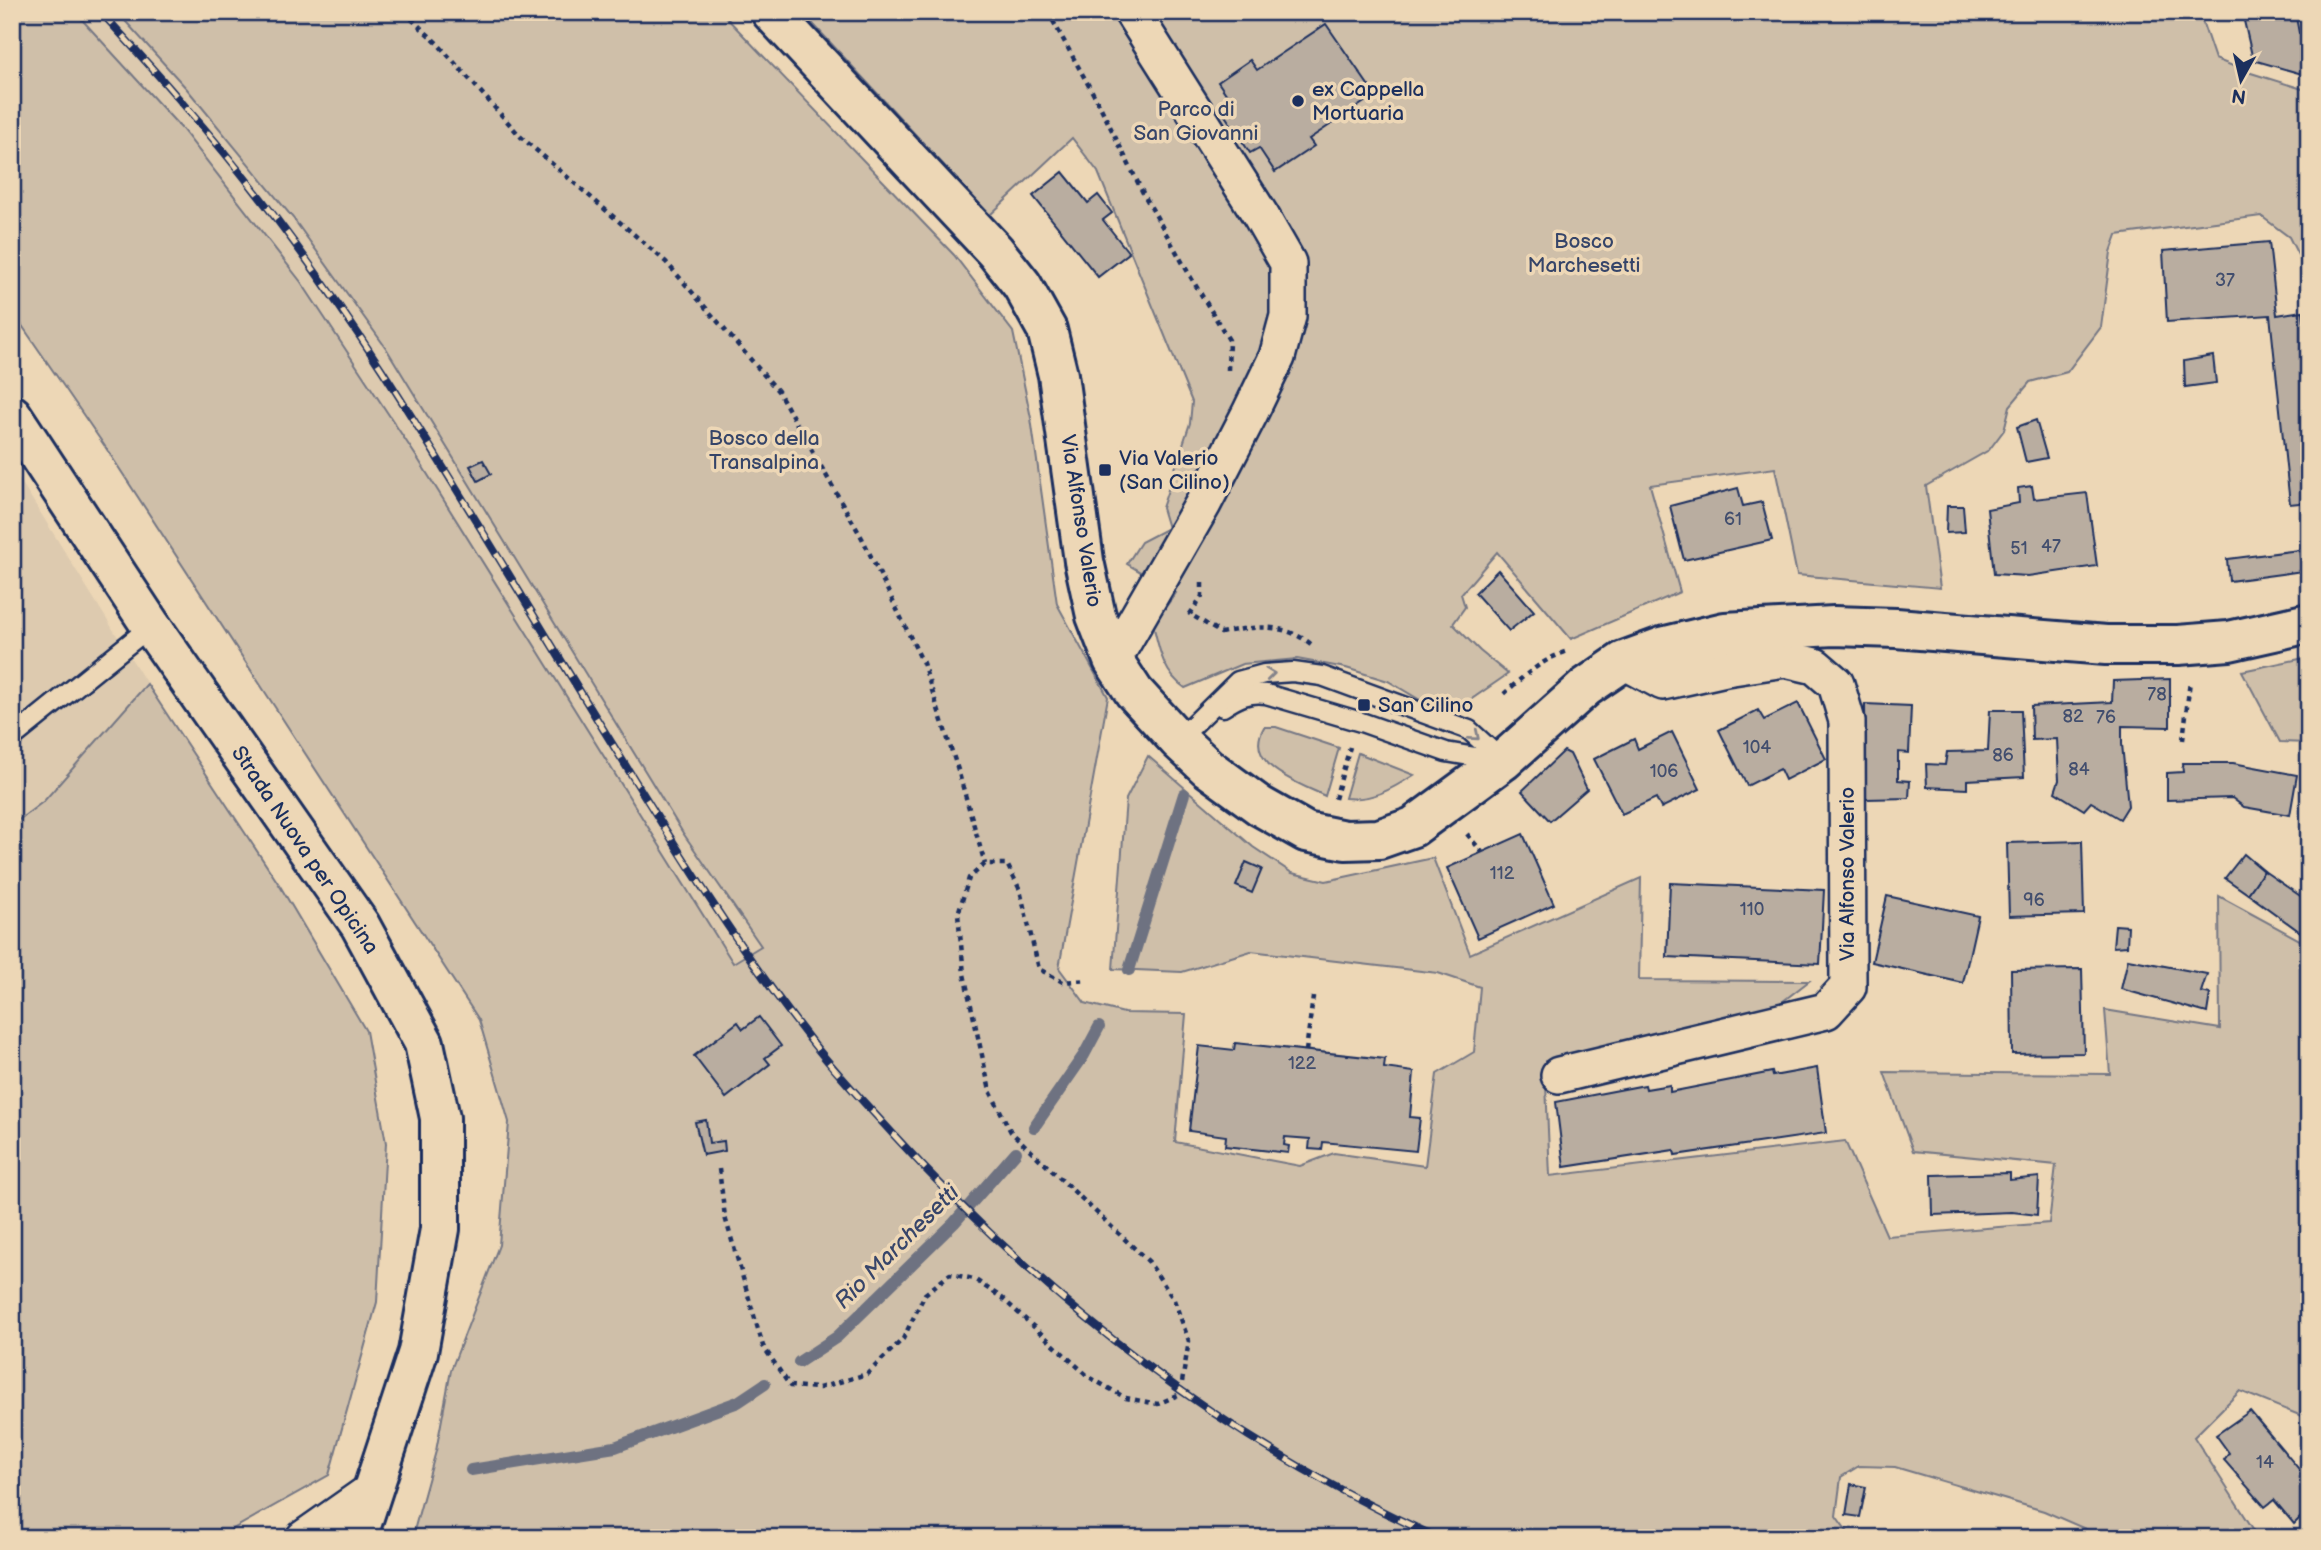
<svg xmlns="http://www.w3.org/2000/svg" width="2321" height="1550" viewBox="0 0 2321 1550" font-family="'Balsamiq Sans',sans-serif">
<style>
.built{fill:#ddcaaf}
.green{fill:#cfbfa9;stroke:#757784;stroke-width:2}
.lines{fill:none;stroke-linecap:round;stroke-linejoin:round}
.stream{stroke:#6e7281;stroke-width:12}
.building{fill:#b9ada0;stroke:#1b2f5e;stroke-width:2}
.service-casing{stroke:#1b2f5e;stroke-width:23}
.minor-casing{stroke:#1b2f5e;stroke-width:40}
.primary-casing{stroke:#1b2f5e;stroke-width:44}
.path{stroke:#1b2f5e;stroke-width:4.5;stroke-dasharray:5 5;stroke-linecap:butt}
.service{stroke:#edd7b6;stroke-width:18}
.minor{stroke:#edd7b6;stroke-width:35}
.primary{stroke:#edd7b6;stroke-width:38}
.rail-casing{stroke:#1b2f5e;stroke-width:8}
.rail{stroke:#edd7b6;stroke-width:5;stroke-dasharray:16;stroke-linecap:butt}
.oneway{stroke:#84838a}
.poi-dot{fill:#1b2f5e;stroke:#edd7b6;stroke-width:2.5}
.labels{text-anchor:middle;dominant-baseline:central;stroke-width:7;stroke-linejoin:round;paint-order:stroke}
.number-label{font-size:18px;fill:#424e6e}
.poi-label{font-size:21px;fill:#1b2f5e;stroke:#edd7b6;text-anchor:start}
.park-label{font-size:21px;fill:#364569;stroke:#edd7b6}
.street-label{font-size:21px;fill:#1b2f5e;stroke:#edd7b6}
.water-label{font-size:23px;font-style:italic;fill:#37456a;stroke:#edd7b6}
</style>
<rect width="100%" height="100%" fill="#edd7b6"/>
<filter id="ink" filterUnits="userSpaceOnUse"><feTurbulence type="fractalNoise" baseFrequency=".0143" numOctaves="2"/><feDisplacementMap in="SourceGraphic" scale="14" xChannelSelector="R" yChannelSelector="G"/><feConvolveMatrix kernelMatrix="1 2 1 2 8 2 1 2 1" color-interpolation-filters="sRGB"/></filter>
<g filter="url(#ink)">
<g class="built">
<path d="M75,12H117L187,89L293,218L386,348L683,833L761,946L733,964L418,459L301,282L182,129Z"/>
<path d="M12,467L147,684L44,801L12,825Z"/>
</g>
<g class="green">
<path d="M12,12H75L182,129L301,282L418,459L733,963L761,946L683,833L386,348L293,218L187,89L117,12H721L954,255L1013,332L1031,418L1057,604L1108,697L1059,968L1085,1003L1124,1013L1186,1014L1175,1142L1300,1166L1334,1153L1425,1166L1437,1074L1474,1052L1480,987L1438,973L1251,951L1182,972L1113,969L1126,799L1148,756L1253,847L1292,873L1326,881L1433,858L1470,954L1641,878L1639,980L1809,981L1769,1012L1545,1061L1550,1176L1845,1141L1887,1236L2049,1223L2056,1165L1913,1151L1884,1072L2110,1074L2105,1010L2220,1029L2219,896L2309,945V1419L2240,1391L2194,1437L2259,1538H2106L2044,1511L1895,1467L1859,1466L1841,1477L1836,1516L1852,1538H412L436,1451L451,1370L499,1245L509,1122L479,1020L104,445L12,311Z"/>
<path d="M802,12H2199L2215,59L2251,73L2309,91V277L2289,237L2261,216L2117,235L2111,252L2101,327L2067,372L2030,382L2010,406L2004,430L1989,450L1926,486L1940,588L1797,575L1775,468L1650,485L1680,592L1571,639L1497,552L1461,594L1465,607L1453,624L1480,651L1508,674L1447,716L1388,681L1346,668L1297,659L1242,664L1185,688C1163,673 1159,649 1153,624L1176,593L1127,564L1141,542L1168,528L1162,508L1190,423L1192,402L1098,172L1072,138L990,215Z"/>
<path d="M2309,657V743L2280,742L2242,671Z"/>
<path d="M147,684L280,886L366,1031L386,1143L377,1302L329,1475L217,1538H12V825L44,801Z"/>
<path d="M1264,727H1276L1339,748L1325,796C1299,783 1242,765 1264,727Z"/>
<path d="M1358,753L1414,775C1392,789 1372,801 1345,798Z"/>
</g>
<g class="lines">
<g class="stream">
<path d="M1129,970L1184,794"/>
<path d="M1034,1127L1084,1055L1099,1027"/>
<path d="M799,1362L837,1337L954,1223L1016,1152"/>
<path d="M471,1470L615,1447L738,1402L765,1384"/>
</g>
</g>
<g class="building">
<path d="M2242,12H2295L2299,33L2309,36V76L2253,60Z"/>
<path d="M1326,24L1375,95L1309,139L1314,146L1275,172L1259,148L1250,153L1224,114L1235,107L1218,82L1250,60L1257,70Z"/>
<path d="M1063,172L1088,203L1098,195L1112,213L1103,220L1129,253L1098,277L1033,196Z"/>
<path d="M2269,242L2277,315L2303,311L2305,334H2309V502L2290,504L2270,315L2167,322L2163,251Z"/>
<path d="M2213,356L2216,383L2185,387L2184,361Z"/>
<path d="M2036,420L2047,458L2026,462L2017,427Z"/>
<path d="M483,460L491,474L478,481L470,466Z"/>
<path d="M2032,486L2034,499L2087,493L2097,566L2028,576L1994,574L1987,509L2019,503L2018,488Z"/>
<path d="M1738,488L1743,506L1762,502L1772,540L1684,560L1670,506Z"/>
<path d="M1947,506H1963L1965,532L1946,533Z"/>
<path d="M2299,550L2303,571L2229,581L2227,559Z"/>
<path d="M1498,570L1534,611L1509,631L1475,593Z"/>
<path d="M2170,679V727L2122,726V744L2128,806L2120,819L2091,802L2084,810L2055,792L2059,780L2057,739L2032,740L2031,706L2112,702L2113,681Z"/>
<path d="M1798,703L1826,759L1785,780L1780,769L1747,786L1719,730L1758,710L1764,720Z"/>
<path d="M1865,704L1911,706L1909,753L1898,752V780L1910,781L1909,798L1866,799Z"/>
<path d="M1990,710H2021L2024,777L1967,780V789L1927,787L1926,764L1945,765L1947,752L1988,751Z"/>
<path d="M1672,732L1700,789L1661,808L1656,798L1622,814L1594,759L1634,739L1638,749Z"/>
<path d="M1564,751L1570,754L1587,789L1550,821L1522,791Z"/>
<path d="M2182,763H2233L2297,775L2290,815L2244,807L2232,798L2167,800V773L2183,772Z"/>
<path d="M1523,834L1554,904L1478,938L1447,868Z"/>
<path d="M2082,841L2084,914L2009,916L2007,843Z"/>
<path d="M2244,854L2264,871L2248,894L2225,878Z"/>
<path d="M1246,862L1262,869L1252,893L1236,886Z"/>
<path d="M2264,871L2309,902V926L2303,934L2248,894Z"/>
<path d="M1670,883L1824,890L1820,964L1667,957Z"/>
<path d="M1887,896L1978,916L1963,983L1872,962Z"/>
<path d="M2115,925L2128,926L2127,946L2113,947Z"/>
<path d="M2128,959L2207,974L2201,992L2210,994L2207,1013L2121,989Z"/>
<path d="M2082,969L2084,1053L2012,1054L2011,970Z"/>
<path d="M759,1017L781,1046L765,1058L770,1064L726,1098L694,1056L738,1022L743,1029Z"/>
<path d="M1235,1043L1385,1059L1384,1068L1414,1072L1410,1117L1420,1118L1416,1151L1323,1142L1322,1150L1309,1149L1310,1139L1285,1137L1284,1145L1289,1146L1288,1153L1225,1146L1226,1136L1189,1131L1199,1046L1234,1050Z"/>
<path d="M1817,1068L1826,1133L1675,1155L1674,1150L1564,1167L1556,1102L1645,1085L1646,1089L1670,1085V1092L1772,1072L1773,1076Z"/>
<path d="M706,1120L709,1143L724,1141L725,1151L703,1155L695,1122Z"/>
<path d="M2010,1173V1180L2039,1177L2037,1215L2012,1212L1933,1215L1932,1175Z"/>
<path d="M2250,1411L2309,1481V1509L2294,1524L2274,1500L2265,1507L2224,1460L2229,1453L2216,1435Z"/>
<path d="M1851,1484L1866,1487L1860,1517L1846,1515Z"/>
</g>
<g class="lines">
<defs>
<g id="service">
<path d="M1223,707C1238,697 1248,692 1266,694L1361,722L1446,752L1499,761"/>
<path d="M12,738L151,626"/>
<path d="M1178,740L1238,681L1264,674L1293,672L1322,676L1469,730L1503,761"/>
</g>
<g id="minor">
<path d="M1113,660L1203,504L1250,413L1277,357L1288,316V263L1261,216L1132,12"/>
<path d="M1559,1075L1826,1011L1848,987L1847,721L1836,684L1815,666L1785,659L1726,668L1663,682L1624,661"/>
<path d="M304,1538L371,1491"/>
</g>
<g id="primary">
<path d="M771,12L995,251L1022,285L1047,330L1058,375L1084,561L1096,616L1113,660L1134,692L1178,740L1208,768L1260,806L1306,832L1345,840L1379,839L1413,827L1503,761L1586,687L1624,661L1662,647L1725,632L1834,626L1896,628L2106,645H2178L2229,641L2309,623"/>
<path d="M12,415L151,626L360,925L424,1043L440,1118V1229L418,1352L357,1538"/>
</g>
</defs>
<use href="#service" class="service-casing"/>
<use href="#minor" class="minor-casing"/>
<use href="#primary" class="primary-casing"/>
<g class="path">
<path d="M404,12L437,43L521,137L666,262L778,391L862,538L923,663L958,770L985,864"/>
<path d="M1048,12L1099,104L1143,193L1193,281L1229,340L1228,370"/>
<path d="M1202,583V596L1190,614L1221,633C1254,626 1282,622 1311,644"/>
<path d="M1504,694C1522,677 1542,660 1565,652"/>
<path d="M2183,740L2190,681"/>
<path d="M1335,799L1350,747"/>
<path d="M1467,834L1482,852"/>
<path d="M1306,1051L1313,997"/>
<path d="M719,1169L725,1217L763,1346L790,1386L819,1388L867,1374L903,1339L925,1294L950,1274L974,1279L1002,1298L1089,1377L1126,1398L1158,1404L1180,1394L1189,1341L1174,1300L1149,1262L1011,1132L990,1091L964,974L958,914L969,878L985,864H1007L1020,890L1039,969L1063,982L1088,980"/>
</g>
<use href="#service" class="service"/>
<use href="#minor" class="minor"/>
<use href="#primary" class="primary"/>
<defs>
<path id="rail" d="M101,12C129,43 157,73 184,105C257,188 322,278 382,370C464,498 541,629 621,758C679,852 737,946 805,1033C832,1069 863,1101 893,1134C1046,1302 1231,1446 1439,1538"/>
</defs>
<use href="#rail" class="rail-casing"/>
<use href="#rail" class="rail"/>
</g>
<defs><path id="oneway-chevron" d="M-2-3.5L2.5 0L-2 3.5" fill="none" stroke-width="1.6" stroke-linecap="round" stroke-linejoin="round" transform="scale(1.75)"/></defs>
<g class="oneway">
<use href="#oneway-chevron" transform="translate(1270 674) rotate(-7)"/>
<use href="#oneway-chevron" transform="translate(1475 736) rotate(40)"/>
</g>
</g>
<g class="poi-dot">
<circle cx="1298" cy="101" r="7"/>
<rect x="1098" y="463" width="14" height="14" rx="3.5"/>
<rect x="1357" y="698" width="14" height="14" rx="3.5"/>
</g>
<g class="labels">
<g class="number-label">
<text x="2225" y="280">37</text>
<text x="1733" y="519">61</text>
<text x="2051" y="546">47</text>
<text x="2019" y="548">51</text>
<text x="2157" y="694">78</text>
<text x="2073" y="716">82</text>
<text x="2106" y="717">76</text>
<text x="1757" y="747">104</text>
<text x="2003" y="755">86</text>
<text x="2079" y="769">84</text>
<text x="1664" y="771">106</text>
<text x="1502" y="873">112</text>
<text x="2034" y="900">96</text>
<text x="1752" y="909">110</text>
<text x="1302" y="1063">122</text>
<text x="2265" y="1462">14</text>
</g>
<g class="poi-label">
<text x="1312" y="89">ex Cappella<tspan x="1312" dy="24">Mortuaria</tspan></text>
<text x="1119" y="458">Via Valerio<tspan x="1119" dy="24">(San Cilino)</tspan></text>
<text x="1378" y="705">San Cilino</text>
</g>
<g class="park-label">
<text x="1196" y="109">Parco di<tspan x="1196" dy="24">San Giovanni</tspan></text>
<text x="1584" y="241">Bosco<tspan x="1584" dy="24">Marchesetti</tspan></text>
<text x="764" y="438">Bosco della<tspan x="764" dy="24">Transalpina</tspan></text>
</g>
<g class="street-label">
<text transform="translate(1081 521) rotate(81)">Via Alfonso Valerio</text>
<text transform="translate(305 850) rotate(56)">Strada Nuova per Opicina</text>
<text transform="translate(1847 874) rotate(-90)">Via Alfonso Valerio</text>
</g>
<g class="water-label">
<text transform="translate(897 1247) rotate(-45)">Rio Marchesetti</text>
</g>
</g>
<rect width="2321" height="1550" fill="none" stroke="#edd7b6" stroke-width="42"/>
<rect x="21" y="21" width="2279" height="1508" fill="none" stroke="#1b2f5e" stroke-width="2.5" filter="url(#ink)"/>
<g transform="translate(2241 80) rotate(188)" stroke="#edd7b6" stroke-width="5" paint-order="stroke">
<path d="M0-5L12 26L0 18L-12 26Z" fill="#1b2f5e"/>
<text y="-10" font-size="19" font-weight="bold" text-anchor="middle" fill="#1b2f5e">N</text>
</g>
</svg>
